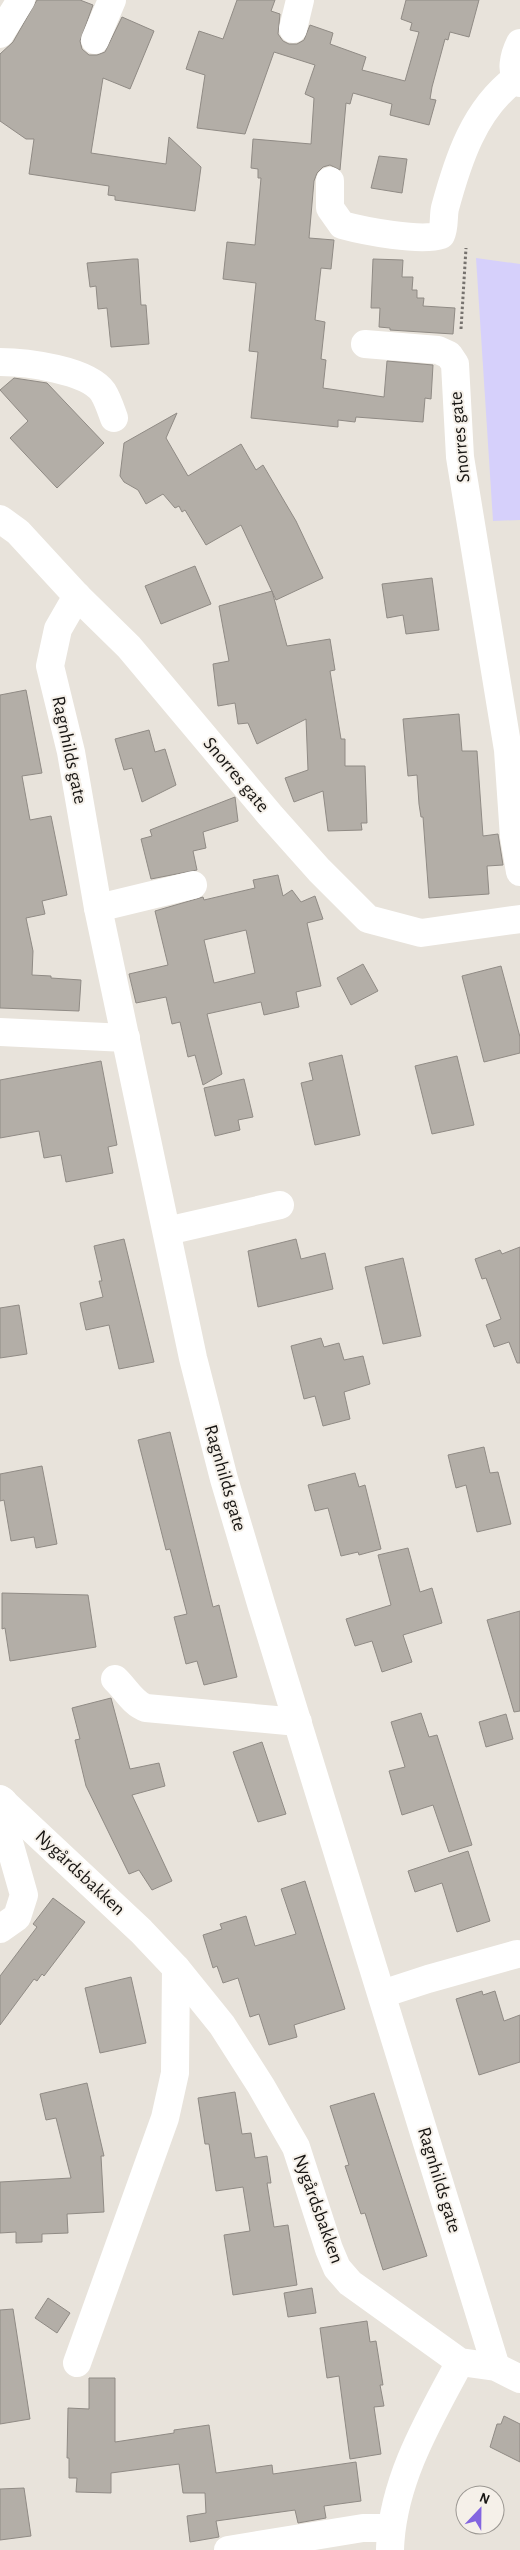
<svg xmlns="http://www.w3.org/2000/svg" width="520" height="2550" viewBox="0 0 520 2550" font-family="'Alegreya Sans',sans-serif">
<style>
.green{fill:#d6d0fb}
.building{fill:#b3aea7;stroke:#908b85;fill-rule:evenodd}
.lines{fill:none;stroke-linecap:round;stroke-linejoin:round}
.path{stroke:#76726e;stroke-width:3;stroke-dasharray:2.5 2.5;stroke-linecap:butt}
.minor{stroke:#fff;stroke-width:28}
.labels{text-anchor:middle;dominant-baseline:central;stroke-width:4;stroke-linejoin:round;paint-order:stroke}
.street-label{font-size:19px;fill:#171513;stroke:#f5f0e9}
</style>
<rect width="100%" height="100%" fill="#e8e3db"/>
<path class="green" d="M476,258L520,264V520L493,521Z"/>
<g class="building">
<path d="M37,0H80L93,5L80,41L82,49L89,55H97L105,52L122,17L154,31L130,89L103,78L91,153L166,164L169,137L201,167L195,211L115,200V196L108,195L109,186L29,174L34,139H26L0,121V54L13,42Z"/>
<path d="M237,0H275L271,11L280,14L278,34L283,41L289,44H297L304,40L310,25L333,33L330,44L366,57L362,70L405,81L419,32L410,30L412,23L401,19L406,0H479L469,37L450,32L448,40L445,39L432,87L430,99L436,100L429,125L390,115L392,104L353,93L350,104L346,103L340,170L330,165L323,167L317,173L314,181L309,238L334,240L331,269L321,268L315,320L325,322L321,359L326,360L323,388L384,397L387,361L433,365L431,399L425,398L423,422L356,417L355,422L338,420V427L251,418L258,352L249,351L256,283L223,279L227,242L255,245L261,178H258V169L251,168L253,139L311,144L314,98L305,94L315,65L274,52L245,134L197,128L205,75L186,69L199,31L223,39Z"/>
<path d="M379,156L407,159L402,193L371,188Z"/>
<path d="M133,259H138L141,305H146L149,344L111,347L107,308L98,309L96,286L90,287L87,263Z"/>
<path d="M373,259L403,260L402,277H413L412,290H417V298H424L423,306L455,308L453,334L390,330V328L379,327L380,308H371Z"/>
<path d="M14,378L47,383L104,443L57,488L10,438L28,421L0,390Z"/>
<path d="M177,413L166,438L188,476L241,444L256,470L263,465L296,521L323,578L276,600L241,525L206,545L185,510L182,512L179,506L175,508L163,494L146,504L138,490L124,482L120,476L124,443Z"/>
<path d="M195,566L211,604L161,624L145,586Z"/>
<path d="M432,578L439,630L406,634L403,615L387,618L382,584Z"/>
<path d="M272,591L287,646L330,639L335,670L330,671L341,739H345V766H365L367,823H361L362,830L328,831L323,791L294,802L285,778L308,770L306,719L257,744L248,723L238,724L235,703L218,706L213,664L229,661L219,606Z"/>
<path d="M26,690L42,773L22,776L30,820L51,816L67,895L42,901L45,914L26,918L33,951L32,975L51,976V978L81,980L79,1011L0,1008V695Z"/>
<path d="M459,714L462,751H477L483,836L498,834L503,865L487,866L489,894L429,898L423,817H421L419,804L417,775L408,776L403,719Z"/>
<path d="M149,730L155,752L165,749L176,785L142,802L132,768L124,770L115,739Z"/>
<path d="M235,797L238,821L203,832L206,848L193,851L197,870L151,879L141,839L152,836L150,830Z"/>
<path d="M278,875L283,896L292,890L301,902L315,896L323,919L307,923L321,986L296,992L299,1007L264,1015L261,1002L207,1014L222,1074L203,1085L195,1055L188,1057L180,1022L172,1024L166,997L136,1003L129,974L168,965L155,911L203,897L204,900L255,888L253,880ZM246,930L255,973L214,983L204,940Z"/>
<path d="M363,964L378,991L351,1005L337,978Z"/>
<path d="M501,966L520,1037V1053L484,1062L462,976Z"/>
<path d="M342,1055L360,1135L315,1145L301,1083L313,1080L309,1063Z"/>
<path d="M457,1056L474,1125L432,1134L415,1066Z"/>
<path d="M101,1061L117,1145L108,1147L113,1173L66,1182L61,1155L44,1158L39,1131L0,1138V1080Z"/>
<path d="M244,1079L253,1117L238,1120L240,1130L215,1136L204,1088Z"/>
<path d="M124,1239L154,1362L119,1369L109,1325L86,1330L80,1303L103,1297L99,1281H102L94,1246Z"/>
<path d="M296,1239L301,1259L325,1253L333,1289L258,1307L248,1251Z"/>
<path d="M520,1247V1363H517L509,1342L494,1347L486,1325L501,1319L486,1278L482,1279L475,1259L500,1250L502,1254Z"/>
<path d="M403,1258L421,1336L383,1344L365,1267Z"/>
<path d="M19,1305L27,1354L0,1358V1308Z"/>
<path d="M321,1338L324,1347L339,1343L344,1360L363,1356L370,1384L344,1392L350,1419L323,1426L315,1396L304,1399L291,1346Z"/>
<path d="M170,1432L213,1607L219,1605L237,1677L204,1685L197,1661L186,1664L174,1617L187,1614L170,1549L166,1550L138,1440Z"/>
<path d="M484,1447L490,1473L498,1472L511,1524L477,1532L466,1485L456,1488L448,1455Z"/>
<path d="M42,1466L57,1544L36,1548L34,1537L11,1541L4,1500L0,1501V1474Z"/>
<path d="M355,1473L359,1487L365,1485L381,1549L359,1555L358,1552L341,1556L328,1508L315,1511L308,1485Z"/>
<path d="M408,1548L420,1592L432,1588L442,1623L403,1635L412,1662L382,1672L372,1641L355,1646L346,1619L391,1605L378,1555Z"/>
<path d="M2,1593L88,1595L96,1647L10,1661L5,1628L2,1629Z"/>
<path d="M520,1611V1711L514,1712L487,1620Z"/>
<path d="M111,1698L130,1769L159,1763L165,1786L132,1795L172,1881L152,1890L139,1870L129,1874L86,1786L75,1740L80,1739L72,1708Z"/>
<path d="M421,1713L429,1737L437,1735L472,1845L449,1852L433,1805L402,1815L389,1771L405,1767L391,1722Z"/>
<path d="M506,1714L513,1739L486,1747L479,1722Z"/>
<path d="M262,1742L286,1814L258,1822L233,1752Z"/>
<path d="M468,1851L490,1921L457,1932L442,1883L415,1892L408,1871Z"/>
<path d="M305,1881L345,2009L294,2025L297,2037L269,2045L259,2014L250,2017L238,1978L223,1983L217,1966L213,1968L203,1935L222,1929L220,1924L246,1916L255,1946L296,1934L281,1889Z"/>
<path d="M53,1898L85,1922L44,1976L42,1974L37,1981L34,1979L0,2025V1976L37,1927L33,1924Z"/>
<path d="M131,1977L146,2043L100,2053L85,1988Z"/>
<path d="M482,1991L483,1995L495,1991L504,2021L520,2015V2062L479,2075L456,1999Z"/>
<path d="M87,2083L104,2156H101L104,2212L67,2214L68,2233L42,2234V2242L16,2243V2232L0,2233V2182L71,2178L56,2118L46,2120L40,2094Z"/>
<path d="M235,2092L242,2134L251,2133L255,2158L267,2156L271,2183H267L274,2227L288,2225L297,2285L233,2295L224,2235L250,2231L243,2187L216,2191L209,2144H205L198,2098Z"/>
<path d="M374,2093L427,2256L383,2270L365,2213L361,2214L345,2166L349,2165L330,2106Z"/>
<path d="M312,2288L316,2313L288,2317L284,2293Z"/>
<path d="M48,2298L70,2313L57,2333L35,2318Z"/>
<path d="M13,2309L30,2419L0,2424V2310Z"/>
<path d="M367,2321L370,2342L376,2341L383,2385H380L384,2406L374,2407L381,2454L350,2459L339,2376L327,2378L320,2328Z"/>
<path d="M89,2378H115V2442L174,2433V2430L209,2425L216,2473L272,2465L273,2474L356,2462L361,2501L324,2506L326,2518L298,2523L295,2510L216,2521L219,2537L190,2542L187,2516L206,2513L205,2493H183L179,2464L111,2473V2493L76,2492L77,2478H69V2458H67L68,2408L89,2409Z"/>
<path d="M504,2416L520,2424V2462L490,2447L497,2424H501Z"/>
<path d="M24,2488L31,2536L0,2540V2489Z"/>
</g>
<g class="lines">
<path class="path" d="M461,329L466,248"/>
<g class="minor">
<path d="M293,29L300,0"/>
<path d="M0,34L21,0"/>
<path d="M95,40L112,0"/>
<path d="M520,43C514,55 509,73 520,83"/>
<path d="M330,181V208L342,225C364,231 421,242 441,235C445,226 443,217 445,208C458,160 474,110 515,79"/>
<path d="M365,344L438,350L449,355L455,364L460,457L508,750L514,837L520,872"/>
<path d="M0,362C26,362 88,370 103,392C108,400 111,410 114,418"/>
<path d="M0,519L18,532L77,596L129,647L270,815L319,870L368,919L421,933L520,919"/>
<path d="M77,596L58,629L50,666L71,752L98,908L193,1358L224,1479L262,1607L496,2367"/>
<path d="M98,908L193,885"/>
<path d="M0,1032L126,1038"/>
<path d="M167,1231L280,1205"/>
<path d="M115,1679C125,1688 133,1704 146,1708L298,1722"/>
<path d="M0,1799L141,1931L176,1968L222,2025L261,2086L296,2147L329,2249L337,2268L350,2283L460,2362L496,2367L520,2379"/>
<path d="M0,1929L17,1917L24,1895L5,1828L3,1801"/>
<path d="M382,1994L428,1979L517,1954"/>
<path d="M77,2363L165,2118L175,2073L176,1968"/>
<path d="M228,2550L363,2528H390"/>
<path d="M390,2550C392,2482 428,2421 460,2362"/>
</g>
</g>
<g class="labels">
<g class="street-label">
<text transform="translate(460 437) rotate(-95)">Snorres gate</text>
<text transform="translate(69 750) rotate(78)">Ragnhilds gate</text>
<text transform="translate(236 775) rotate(50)">Snorres gate</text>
<text transform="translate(225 1478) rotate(74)">Ragnhilds gate</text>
<text transform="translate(80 1873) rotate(43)">Nygårdsbakken</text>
<text transform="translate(439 2180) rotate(73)">Ragnhilds gate</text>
<text transform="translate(318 2209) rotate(70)">Nygårdsbakken</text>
</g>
</g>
<g transform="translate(480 2510) rotate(22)"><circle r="24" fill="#f5f0e9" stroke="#9c9893"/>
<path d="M0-4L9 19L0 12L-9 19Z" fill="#8365e0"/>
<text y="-8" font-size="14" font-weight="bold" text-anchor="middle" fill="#171513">N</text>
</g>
</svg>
